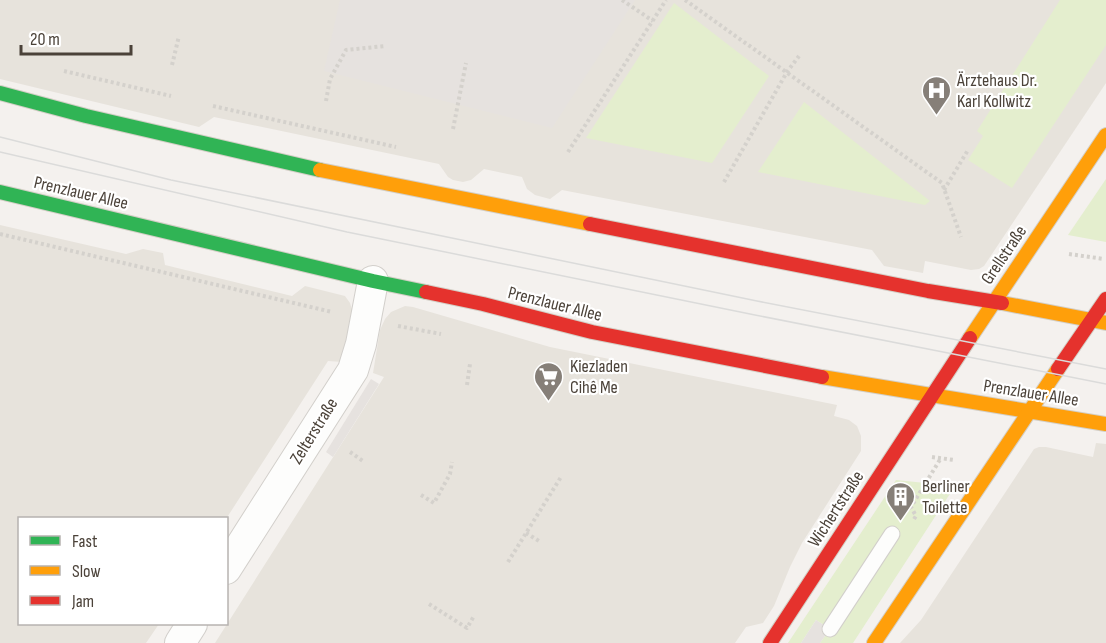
<svg xmlns="http://www.w3.org/2000/svg" width="1106" height="643" viewBox="0 0 1106 643" font-family="'Sofia Sans Condensed',sans-serif">
<style>
.residential{fill:#e7e3dc}
.green{fill:#e4eece}
.parking{fill:#e6e2df}
.lines{fill:none;stroke-linecap:round;stroke-linejoin:round}
.lane-casing{stroke:#d2cfcb;stroke-width:17}
.street-casing{stroke:#d2cfcb;stroke-width:32}
.fast-casing{stroke:#d3cec5;stroke-width:16}
.slow-casing{stroke:#d3cec5;stroke-width:16}
.jam-casing{stroke:#d3cec5;stroke-width:16}
.path{stroke:#d4d1cc;stroke-width:4;stroke-dasharray:3 3;stroke-linecap:butt}
.lane{stroke:#fdfdfc;stroke-width:15}
.street{stroke:#fdfdfc;stroke-width:30}
.fast{stroke:#30b455;stroke-width:14}
.slow{stroke:#ff9f0a;stroke-width:14}
.jam{stroke:#e5322d;stroke-width:14}
.tram{stroke:#dbdbda;stroke-width:1.5}
.labels{text-anchor:middle;dominant-baseline:central;stroke-width:4.5;stroke-linejoin:round;paint-order:stroke}
.poi-label{font-size:18px;fill:#4b4239;stroke:#fff;text-anchor:start}
.street-label{font-size:18px;fill:#4b4239;stroke:#fff}
</style>
<rect width="100%" height="100%" fill="#f4f1ee"/>
<g class="residential">
<path d="M0,0H1106V83L984,266L979,269L971,270L925,261L923,273L884,266L872,250L562,190L550,199L535,195L527,189L522,177L484,169L471,180L463,182L453,180L448,177L439,164L214,117L199,127L0,79Z"/>
<path d="M0,225L126,254L143,249L163,253L165,265L292,296L305,286L345,296L350,303L353,313L342,362L328,361L226,519L20,518V624H159L146,643H0Z"/>
<path d="M405,306L413,307L550,347L837,405L834,416L849,420L857,426L861,436V451L802,543L790,567L774,606L763,623L746,627L735,643H215L384,377L373,373L380,330L385,319L391,312Z"/>
<path d="M1096,443L1106,444V643H900L921,620L1034,449L1039,447H1046L1093,457Z"/>
</g>
<g class="green">
<path d="M1060,0H1106V45L1012,188L968,160L983,136L977,131Z"/>
<path d="M674,3L769,76L712,163L586,138Z"/>
<path d="M804,102L930,201L925,205L758,172Z"/>
<path d="M1106,179V242L1068,235Z"/>
<path d="M896,480L955,486L853,643H820L830,629L816,620L801,643H788Z"/>
</g>
<g class="parking">
<path d="M340,0H635L552,128L324,71Z"/>
<path d="M371,379L379,384L333,457L326,452Z"/>
<path d="M816,620L830,629L820,643H801Z"/>
</g>
<g class="lines">
<defs>
<path id="lane" d="M830,629L892,534"/>
<g id="street">
<path d="M226,569L353,370L361,344L373,281"/>
<path d="M180,643L192,624"/>
</g>
<g id="fast">
<path d="M0,93L86,116L320,170"/>
<path d="M0,192L373,281L426,292"/>
</g>
<g id="slow">
<path d="M320,170L590,224"/>
<path d="M1002,303L1106,323"/>
<path d="M970,338L1106,135"/>
<path d="M822,377L1106,424"/>
<path d="M874,643L1058,369"/>
</g>
<g id="jam">
<path d="M590,224L928,291L1002,303"/>
<path d="M426,292L483,304L592,332L822,377"/>
<path d="M1058,369L1106,299"/>
<path d="M770,643L970,338"/>
</g>
</defs>
<use href="#lane" class="lane-casing"/>
<use href="#street" class="street-casing"/>
<use href="#fast" class="fast-casing"/>
<use href="#slow" class="slow-casing"/>
<use href="#jam" class="jam-casing"/>
<g class="path">
<path d="M622,0L653,21"/>
<path d="M685,0L942,183L961,237"/>
<path d="M172,65L179,36"/>
<path d="M64,71L171,96"/>
<path d="M326,101L330,79L346,50L385,46"/>
<path d="M213,106L396,147"/>
<path d="M453,129L466,63"/>
<path d="M568,152L666,0"/>
<path d="M724,182L787,72L799,56"/>
<path d="M944,190L968,150"/>
<path d="M0,234L332,312"/>
<path d="M1069,254L1104,259"/>
<path d="M398,326L441,334"/>
<path d="M467,385L470,364"/>
<path d="M350,452L363,461"/>
<path d="M932,457L954,460"/>
<path d="M421,495L434,503L450,474L452,462"/>
<path d="M914,519L916,516L911,507L941,458"/>
<path d="M526,533L539,541"/>
<path d="M508,562L561,477"/>
<path d="M429,604L467,628L474,616"/>
</g>
<use href="#lane" class="lane"/>
<use href="#street" class="street"/>
<use href="#fast" class="fast"/>
<use href="#slow" class="slow"/>
<use href="#jam" class="jam"/>
<g class="tram">
<path d="M0,137L171,180L757,301L1106,369"/>
<path d="M0,152L347,232L755,315L1106,384"/>
</g>
</g>
<defs>
<symbol id="hospital-pin" viewBox="-11 -11 22 30"><path d="M0 17L-7.5 6A9.5 9.5 0 1 1 7.5 6Z" fill="#867f78" stroke="#fff"/><path d="M-5-5h3v3.5h4V-5h3V5h-3V1.5h-4V5h-3Z" fill="#fff"/></symbol>
<symbol id="supermarket-pin" viewBox="-11 -11 22 30"><path d="M0 17L-7.5 6A9.5 9.5 0 1 1 7.5 6Z" fill="#867f78" stroke="#fff"/><path d="M-6-5.5h2.5l.6 2H6L4.5 2H-2.5L-4.4-4H-6ZM-1.5 3.2a1.3 1.3 0 1 0 .1 0ZM3 3.2a1.3 1.3 0 1 0 .1 0Z" fill="#fff"/></symbol>
<symbol id="building-pin" viewBox="-11 -11 22 30"><path d="M0 17L-7.5 6A9.5 9.5 0 1 1 7.5 6Z" fill="#867f78" stroke="#fff"/><path d="M-4-6H4V6H1V3H-1V6H-4ZM-2.5-4.3h1.7v1.8h-1.7ZM.8-4.3h1.7v1.8H.8ZM-2.5-1h1.7V.8h-1.7ZM.8-1h1.7V.8H.8Z" fill="#fff"/></symbol>
</defs>
<g fill-rule="evenodd">
<use href="#hospital-pin" x="920" y="74" width="33" height="45"/>
<use href="#supermarket-pin" x="532" y="360" width="33" height="45"/>
<use href="#building-pin" x="884" y="480" width="33" height="45"/>
</g>
<g class="labels">
<g class="poi-label">
<text x="957" y="80">Ärztehaus Dr.<tspan x="957" dy="21">Karl Kollwitz</tspan></text>
<text x="570" y="366">Kiezladen<tspan x="570" dy="21">Cihê Me</tspan></text>
<text x="922" y="486">Berliner<tspan x="922" dy="21">Toilette</tspan></text>
</g>
<g class="street-label">
<text transform="translate(81 193) rotate(13)">Prenzlauer Allee</text>
<text transform="translate(1004 255) rotate(-56)">Grellstraße</text>
<text transform="translate(555 304) rotate(14)">Prenzlauer Allee</text>
<text transform="translate(1031 393) rotate(9)">Prenzlauer Allee</text>
<text transform="translate(314 431) rotate(-58)">Zelterstraße</text>
<text transform="translate(836 509) rotate(-57)">Wichertstraße</text>
</g>
</g>
<rect x="18" y="517" width="210" height="108" fill="#ffffff" stroke="#b7b3b0" stroke-width="1.5"/>
<rect x="30" y="536" width="30" height="9" fill="#30b455" stroke="#b7b3b0" stroke-width="1.5"/>
<text x="72" y="547" font-size="18" fill="#4b4239">Fast</text>
<rect x="30" y="566" width="30" height="9" fill="#ff9f0a" stroke="#b7b3b0" stroke-width="1.5"/>
<text x="72" y="577" font-size="18" fill="#4b4239">Slow</text>
<rect x="30" y="596" width="30" height="9" fill="#e5322d" stroke="#b7b3b0" stroke-width="1.5"/>
<text x="72" y="607" font-size="18" fill="#4b4239">Jam</text>
<path d="M21 45v9h110v-9" fill="none" stroke="#4b4239" stroke-width="3"/>
<text x="30" y="45" font-size="18" fill="#4b4239" stroke="#ffffff" stroke-width="4.5" paint-order="stroke">20 m</text>
</svg>
